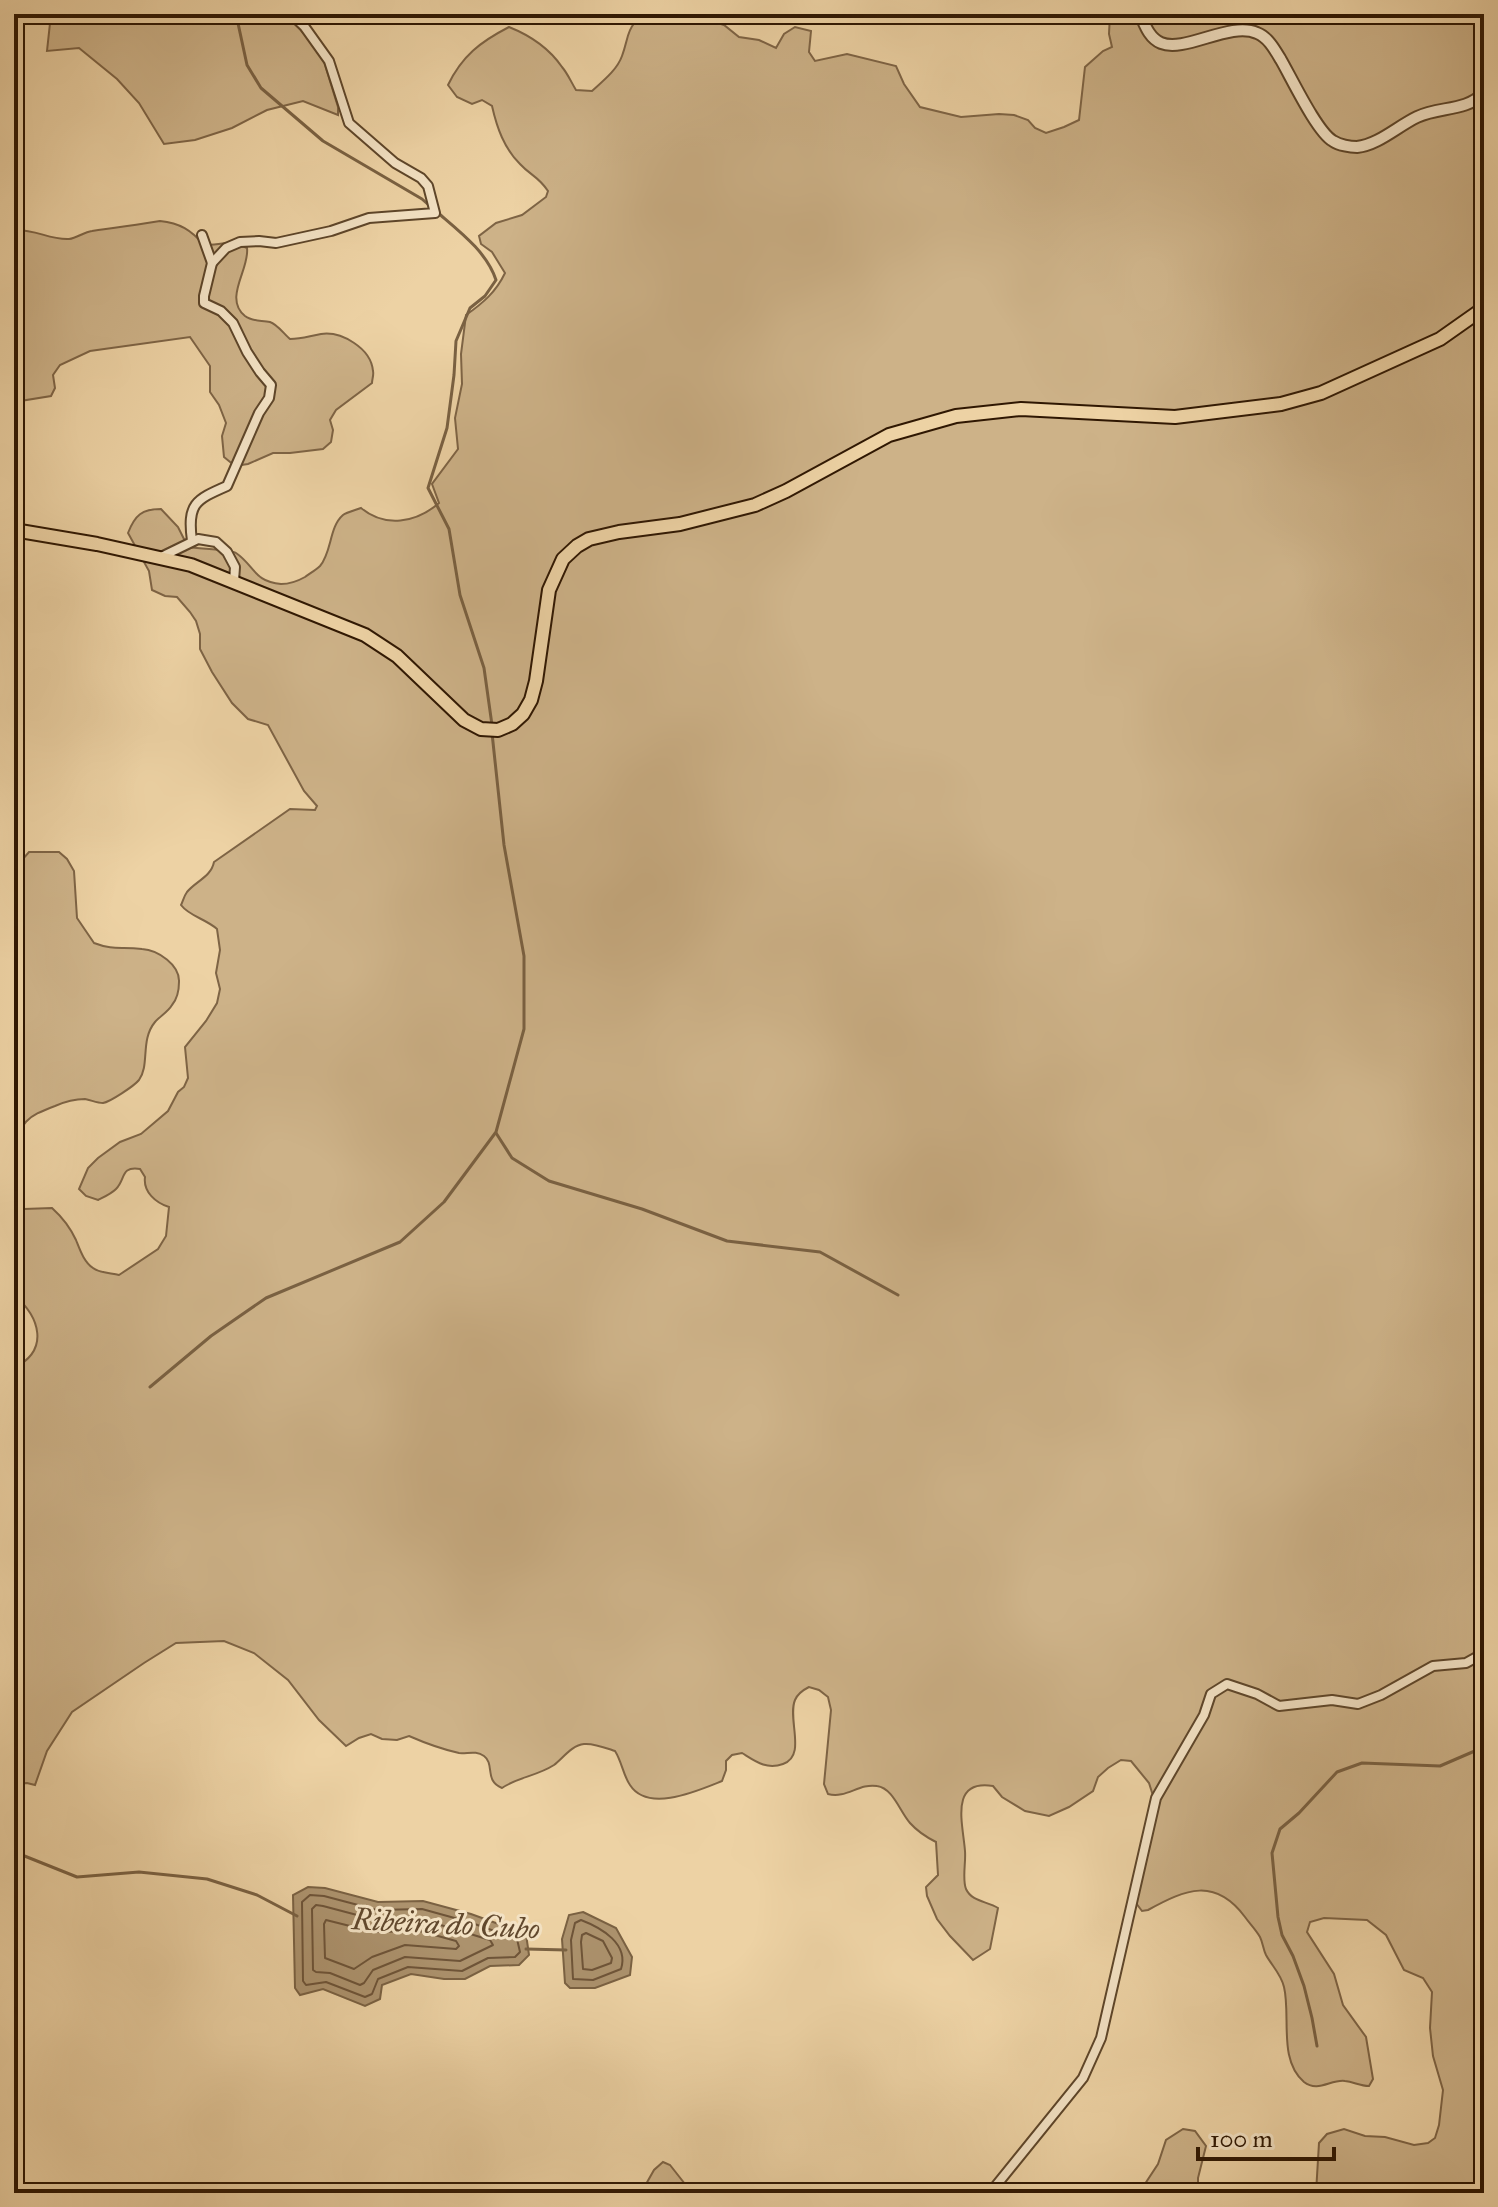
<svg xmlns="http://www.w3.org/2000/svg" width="1498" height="2207" viewBox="0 0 1498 2207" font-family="'IM FELL Great Primer',serif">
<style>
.green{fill:#cdb288;stroke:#7e6445;stroke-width:2}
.water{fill:#ac926d;stroke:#7a6142;stroke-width:2}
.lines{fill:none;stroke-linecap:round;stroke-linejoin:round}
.shore{stroke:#6e5438;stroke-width:2}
.stream{stroke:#7a6142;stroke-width:3}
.minor-casing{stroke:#5e462a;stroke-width:12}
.tertiary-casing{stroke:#5e462a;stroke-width:14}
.primary-casing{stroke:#2f1702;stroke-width:16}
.minor{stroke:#f3e2c4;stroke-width:8}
.tertiary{stroke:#f3e2c4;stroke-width:10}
.primary{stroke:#edd2a4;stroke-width:12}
.labels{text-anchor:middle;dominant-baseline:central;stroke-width:6;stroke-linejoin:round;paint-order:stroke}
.water-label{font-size:30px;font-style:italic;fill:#61482d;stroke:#f3e2c4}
</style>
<rect width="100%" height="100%" fill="#edd2a4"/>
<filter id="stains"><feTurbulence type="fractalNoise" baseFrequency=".0025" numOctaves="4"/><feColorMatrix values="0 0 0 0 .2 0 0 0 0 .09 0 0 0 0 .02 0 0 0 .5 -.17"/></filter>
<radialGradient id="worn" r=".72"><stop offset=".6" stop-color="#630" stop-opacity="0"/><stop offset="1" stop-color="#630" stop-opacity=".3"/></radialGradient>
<g class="green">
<path d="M51,14H286L321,52L338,107V115L303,101L267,110L232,128L195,140L164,144L139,103L117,79L79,48L47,51Z"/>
<path d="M656,14H673L683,17L697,16L724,25L739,37L759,40L776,48L784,34L795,27L811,31L809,52L815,61L847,54L896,66L904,84L920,107L961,117L999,114L1014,115L1028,120L1035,128L1046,133L1064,127L1079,120L1085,67L1103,51L1112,47L1109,34L1110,14H1484V2193H1316L1319,2143L1327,2134L1344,2129L1365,2136L1385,2137L1414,2145L1428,2143L1435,2138L1439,2125L1443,2090L1433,2056L1430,2028L1432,1992L1423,1978L1404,1970L1386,1935L1367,1920L1324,1918L1310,1922L1307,1932L1334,1974L1343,2005L1366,2037L1373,2079L1369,2086C1360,2086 1354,2082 1345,2081C1331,2079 1318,2093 1304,2082C1278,2060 1291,2016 1284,1987C1281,1974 1272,1966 1266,1955C1263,1949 1263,1943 1260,1937C1256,1930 1250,1924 1245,1917C1215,1877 1186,1889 1148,1910L1142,1911L1136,1903L1155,1802L1149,1783L1131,1761L1121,1760L1108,1768L1098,1777L1093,1791L1069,1807L1049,1816L1025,1811L1002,1797L993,1786C949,1779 963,1824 965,1851C966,1863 962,1879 966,1889C972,1902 987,1901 998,1908L990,1949L973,1960L950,1936L937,1919L927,1896L926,1887L938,1875L936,1842C926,1837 918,1832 910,1823C900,1812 893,1788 877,1786C859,1783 846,1799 828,1794L824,1784L831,1710L828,1697L819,1690L809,1687C803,1690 798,1693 795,1700C787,1719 807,1756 783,1764C766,1770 755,1761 742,1753L732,1755L726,1761V1770L722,1781C697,1791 648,1813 630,1785C623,1775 622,1762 615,1751C606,1748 594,1743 584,1744C572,1745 563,1758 554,1765C537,1776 518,1777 502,1788C484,1781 495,1764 484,1756C476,1750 467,1754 459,1753C441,1749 425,1743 409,1736L397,1740L382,1739L371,1734L359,1738L346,1746L319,1720L288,1680L254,1653L224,1641L176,1643L144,1663L72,1712L47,1751L35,1785L27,1783L14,1784V1368C50,1350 40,1317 14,1295V1204L24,1209L52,1208C62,1217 70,1227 76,1240C80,1250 84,1262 93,1268C99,1273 111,1273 119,1275L158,1249L166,1236L169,1207C156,1203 143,1192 145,1177L140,1169C120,1166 126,1179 116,1189C111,1194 104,1197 98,1200L86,1196L79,1189L88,1168L98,1158L120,1142L141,1134L168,1111L178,1092L184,1087L188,1078L185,1047L206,1021L217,1003L220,989L216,973L220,950L217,929C206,919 189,916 181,905C183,901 184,896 187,892C196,881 211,877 214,862L290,809L315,810L317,806L304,791L268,725L248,719L232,703L212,672L200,649V634L196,621L190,612L177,597L165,596L152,590L149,571L128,533C135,515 142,509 161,509L178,527L188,547C198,549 230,549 236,553C254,565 254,582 281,584C289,584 298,581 305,577C309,574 316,570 320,566C332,552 329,527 343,515C347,512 356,510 361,508C385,528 416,523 439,503L432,484L458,449L455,418L462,384L461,354L466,315C483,303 496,292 505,273L492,252L481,244L479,236L496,223L522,215L546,197L548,191C538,176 531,176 520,164C504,148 497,128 492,106L482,100L472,104L457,97L448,85C462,56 480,42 509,27C529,35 549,48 562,67C568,74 571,82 576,90L592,91C603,81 617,70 622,56C631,31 625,21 656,14Z"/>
<path d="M160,221C180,223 191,230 204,245C222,245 230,239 247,248C250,269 223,298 245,316C253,322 262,320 270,322C277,324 284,334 290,339C302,339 309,336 321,334C341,331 371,348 373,371C374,375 372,379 372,383L336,410L330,420L333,430L331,442L323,449L290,453H273L248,464L235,466L224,457L222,436L226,423L219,405L210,392V366L190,337L90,351L60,365L53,375L55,388L51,396L14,402V230C36,229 49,240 69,239C77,238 84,232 92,231C115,227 138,225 160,221Z"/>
<path d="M29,852H59L67,859L74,871L77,918L94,943C115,951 121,946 142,949C158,950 180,965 179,982C179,990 177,999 172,1005C168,1012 160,1016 155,1022C140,1040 150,1065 139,1080C134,1086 110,1102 103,1103C97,1103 91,1100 85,1099C75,1099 64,1102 55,1106C26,1117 21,1121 14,1152V869Z"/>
<path d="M1183,2129L1195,2131L1206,2146L1198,2178V2193H1139L1158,2164L1166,2140Z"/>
<path d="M663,2162L670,2165L692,2193H641L654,2170Z"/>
</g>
<g class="water">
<path d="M308,1887L325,1888L378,1902L423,1901L471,1914L526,1934L529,1955L519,1965L490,1966L465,1979H444L411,1974L382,1985L380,1999L365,2006L323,1989L300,1995L295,1988L293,1895Z"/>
<path d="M583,1912L616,1928L632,1957L630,1975L595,1988H570L565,1983L562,1939L569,1915Z"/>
</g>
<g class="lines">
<g class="shore">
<path d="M310,1895L324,1896L377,1910L422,1909L469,1922L517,1939L520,1952L515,1957L488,1958L462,1971L408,1967L378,1979L372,1994L365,1997L326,1982L306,1985L303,1981L302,1902Z"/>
<path d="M316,1905L323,1906L376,1920L421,1919L490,1940L493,1945L460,1961L405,1957L373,1970L364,1983L360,1985L330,1973L316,1972L313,1970L312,1909Z"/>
<path d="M326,1920L374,1932L420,1931L456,1941L459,1946L456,1949L405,1945L372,1957L354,1969L325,1958L324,1924Z"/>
<path d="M581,1920C602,1928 629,1944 621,1969L593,1980L573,1979L571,1940L575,1923Z"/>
<path d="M586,1933L603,1941L612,1958L611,1963L592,1970L583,1969L581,1942L582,1935Z"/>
</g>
<g class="stream">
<path d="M236,14L247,65L261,88L323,141L422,199L431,207"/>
<path d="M437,212C459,231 487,252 496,280L485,296L470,308L456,341L454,375L447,428L428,488L449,529L460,595L484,668L492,725"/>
<path d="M496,1133L512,1158L549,1181L642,1209L727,1241L820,1252L898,1295"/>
<path d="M150,1387L211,1336L266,1298L400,1242L444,1202L496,1132L524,1029V956L504,845L492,733"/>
<path d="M14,1858L22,1855L77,1877L139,1872L207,1879L257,1895L297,1916"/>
<path d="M526,1949L566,1950"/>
<path d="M1317,2046L1312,2018L1304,1986L1293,1956L1282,1935L1278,1917L1272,1853L1280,1829L1299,1813L1337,1772L1362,1763L1440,1766L1484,1747"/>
</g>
<defs>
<g id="minor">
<path d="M212,263L226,248L240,242L259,241L276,243L331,231L369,218L435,213L428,186L421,178L395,163L349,123L329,61L304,26L291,14"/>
<path d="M192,541C187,504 195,500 227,486L259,413L269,398L271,385L260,372L247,352L233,323L221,311L204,303V296L212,263L202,235"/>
<path d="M161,557L198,539L216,542L227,552L235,567L234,581"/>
<path d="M990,2193L1083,2078L1101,2038L1156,1798L1204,1715L1211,1694L1227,1684L1257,1694L1279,1706L1332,1700L1358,1704L1381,1695L1433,1666L1466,1663L1484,1653"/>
</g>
<g id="tertiary">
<path d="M831,14L841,18L861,14"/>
<path d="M1140,14C1145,25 1149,38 1161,43C1185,53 1230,21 1257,33C1268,37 1275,50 1281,60C1292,79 1317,132 1333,141C1339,145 1350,147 1357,147C1378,145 1398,126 1417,117C1440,106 1465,112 1484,93"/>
</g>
<path id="primary" d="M14,530L97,544L191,565L365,635L397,656L464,720L481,729L498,730L512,724L523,714L531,700L536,681L549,590L563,559L577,546L589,539L619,532L680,524L755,505L786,491L889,435L956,416L1021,409L1175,417L1281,404L1321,393L1440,339L1484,308"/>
</defs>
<use href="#minor" class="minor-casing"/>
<use href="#tertiary" class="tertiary-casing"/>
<use href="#primary" class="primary-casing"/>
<use href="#minor" class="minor"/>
<use href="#tertiary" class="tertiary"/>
<use href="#primary" class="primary"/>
</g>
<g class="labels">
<g class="water-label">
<text transform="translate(446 1924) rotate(3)">Ribeira do Cubo</text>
</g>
</g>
<rect width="1498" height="2207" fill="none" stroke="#edd2a4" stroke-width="48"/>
<rect x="16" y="16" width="1466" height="2175" fill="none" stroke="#2f1702" stroke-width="4"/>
<rect x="24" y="24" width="1450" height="2159" fill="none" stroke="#2f1702" stroke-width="2"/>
<path d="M1198 2147v12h136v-12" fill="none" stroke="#2f1702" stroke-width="4"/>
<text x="1210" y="2147" font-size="24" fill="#2f1702" stroke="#f3e2c4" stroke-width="6" paint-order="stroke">100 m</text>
<rect width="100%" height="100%" filter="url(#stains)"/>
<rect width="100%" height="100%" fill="url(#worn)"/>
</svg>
